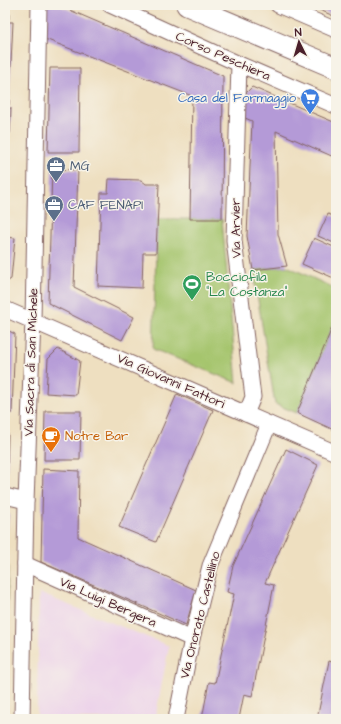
<svg xmlns="http://www.w3.org/2000/svg" width="341" height="724" viewBox="0 0 341 724" font-family="'Architects Daughter',sans-serif">
<style>
.built{fill:#ecd1ea}
.green{fill:#a5c56d;stroke:#78724c}
.building{fill:#b49ad7}
.lines{fill:none;stroke-linecap:round;stroke-linejoin:round}
.minor-casing{stroke:#83625f;stroke-width:17}
.secondary-casing{stroke:#83625f;stroke-width:23}
.minor{stroke:#fff;stroke-width:15}
.secondary{stroke:#fff;stroke-width:21}
.labels{text-anchor:middle;dominant-baseline:central;stroke-width:3;stroke-linejoin:round;paint-order:stroke}
.street-label{font-size:13px;fill:#4a1f2b;stroke:#f7f3e8}
.shop-label{font-size:13px;fill:#366cbe;stroke:#f7f3e8;text-anchor:end}
.service-label{font-size:13px;fill:#4e5e75;stroke:#f7f3e8;text-anchor:start}
.leisure-label{font-size:13px;fill:#27864d;stroke:#f7f3e8;text-anchor:start}
.food-label{font-size:13px;fill:#c56008;stroke:#f7f3e8;text-anchor:start}
</style>
<rect width="100%" height="100%" fill="#f7f3e8"/>
<filter id="ink" filterUnits="userSpaceOnUse"><feTurbulence type="fractalNoise" baseFrequency=".025" numOctaves="2"/><feDisplacementMap in="SourceGraphic" scale="8" xChannelSelector="R" yChannelSelector="G"/><feConvolveMatrix kernelMatrix="1 2 1 2 8 2 1 2 1" color-interpolation-filters="sRGB"/></filter>
<filter id="wash" filterUnits="userSpaceOnUse"><feTurbulence type="fractalNoise" baseFrequency=".012" numOctaves="4" result="noise"/><feDisplacementMap in="SourceGraphic" scale="16" xChannelSelector="R" yChannelSelector="G"/><feGaussianBlur stdDeviation="0.9" result="paint"/><feColorMatrix in="noise" values="0 0 0 0 0 0 0 0 0 0 0 0 0 0 0 0 0 1.4 0 .05"/><feComposite in="paint" operator="in"/></filter>
<g filter="url(#wash)">
<rect width="100%" height="100%" fill="#eedfc0"/>
<path class="built" d="M39,593L169,646L155,719H37Z"/>
<g class="green">
<path d="M157,219H222L237,383L153,349Z"/>
<path d="M287,266L336,289V318L297,413L275,404L253,270Z"/>
<path d="M5,564L8,565L6,645H5Z"/>
</g>
<g id="blocks">
<g class="building">
<path d="M5,5H9V19L5,20Z"/>
<path d="M45,5H58L223,76L222,219H190L192,96L45,39Z"/>
<path d="M308,5H336V17Z"/>
<path d="M5,22H13L9,105H5Z"/>
<path d="M50,68H80L79,152H48Z"/>
<path d="M252,87L336,123V158L276,131L278,234L287,266L253,270L247,236L252,121L245,118L246,93Z"/>
<path d="M5,108H11L10,133L5,132Z"/>
<path d="M5,137H9L8,165H5Z"/>
<path d="M5,168H9L7,204H5Z"/>
<path d="M52,169L78,170L74,287L134,317L122,340L48,303Z"/>
<path d="M109,179L141,180L146,184H159L156,253H143L142,288L98,286L101,193H108Z"/>
<path d="M328,214L336,217V244L318,236Z"/>
<path d="M5,237L15,238L11,279L5,283Z"/>
<path d="M314,238L336,248V279L302,264Z"/>
<path d="M336,318V431L297,413Z"/>
<path d="M5,329L15,334L12,413H5Z"/>
<path d="M58,349L80,361L76,395L46,393L48,359Z"/>
<path d="M177,394L213,410L156,542L119,527Z"/>
<path d="M45,411H81L80,460H44Z"/>
<path d="M5,434H8L7,476H5Z"/>
<path d="M286,449L318,465L265,583L274,585L252,696L244,694L239,719H202L209,682L215,683L234,594L227,592L233,566Z"/>
<path d="M43,469L79,471L78,537L196,590L186,625L41,562Z"/>
<path d="M5,512L9,513L6,542H5Z"/>
<path d="M329,661L336,663V719H317Z"/>
</g>
</g>
</g>
<g filter="url(#ink)">
<use href="#blocks" fill-opacity="0" stroke="#83625f" stroke-width="1"/>
<g class="lines">
<defs>
<g id="minor">
<path d="M110,5L239,64L336,106"/>
<path d="M278,5L336,30"/>
<path d="M239,64L234,240L253,397L246,414"/>
<path d="M5,309L336,453"/>
<path d="M5,496L26,501"/>
<path d="M25,564L192,639"/>
<path d="M22,719L26,501L33,321L39,5"/>
<path d="M176,719L192,639L210,566L269,424"/>
</g>
<path id="secondary" d="M187,5L336,68"/>
</defs>
<use href="#minor" class="minor-casing"/>
<use href="#secondary" class="secondary-casing"/>
<use href="#minor" class="minor"/>
<use href="#secondary" class="secondary"/>
</g>
</g>
<defs>
<symbol id="supermarket-pin" viewBox="-11 -11 22 30"><path d="M0 17L-7.5 6A9.5 9.5 0 1 1 7.5 6Z" fill="#3f7fe0" stroke="#f7f3e8"/><path d="M-6-5.5h2.5l.6 2H6L4.5 2H-2.5L-4.4-4H-6ZM-1.5 3.2a1.3 1.3 0 1 0 .1 0ZM3 3.2a1.3 1.3 0 1 0 .1 0Z" fill="#fff"/></symbol>
<symbol id="office-pin" viewBox="-11 -11 22 30"><path d="M0 17L-7.5 6A9.5 9.5 0 1 1 7.5 6Z" fill="#5c6f8a" stroke="#f7f3e8"/><path d="M-6-3h4V-5.5h4V-3h4V5H-6ZM-1-4.5V-3h2v-1.5ZM-6 0V1H6V0Z" fill="#fff"/></symbol>
<symbol id="stadium-pin" viewBox="-11 -11 22 30"><path d="M0 17L-7.5 6A9.5 9.5 0 1 1 7.5 6Z" fill="#2e9e5b" stroke="#f7f3e8"/><path d="M0-5a6.5 5 0 1 0 0 10a6.5 5 0 1 0 0-10ZM-3.5-1.8h7v3.6h-7Z" fill="#fff"/></symbol>
<symbol id="cafe-pin" viewBox="-11 -11 22 30"><path d="M0 17L-7.5 6A9.5 9.5 0 1 1 7.5 6Z" fill="#e8710a" stroke="#f7f3e8"/><path d="M-5.5-4.5H6V0H3Q3 3.5 0 3.5H-2.5Q-5.5 3.5-5.5 0ZM3-3.2v2h1.7v-2ZM-6 4.5H4V6H-6Z" fill="#fff"/></symbol>
</defs>
<g fill-rule="evenodd">
<use href="#supermarket-pin" x="299" y="87" width="22" height="30"/>
<use href="#office-pin" x="45" y="155" width="22" height="30"/>
<use href="#office-pin" x="43" y="194" width="22" height="30"/>
<use href="#stadium-pin" x="181" y="273" width="22" height="30"/>
<use href="#cafe-pin" x="40" y="425" width="22" height="30"/>
</g>
<g class="labels">
<g class="street-label">
<text transform="translate(223 56) rotate(24)">Corso Peschiera</text>
<text transform="translate(236 228) rotate(-91)">Via Arvier</text>
<text transform="translate(31 362) rotate(-88)">Via Sacra di San Michele</text>
<text transform="translate(171 381) rotate(24)">Via Giovanni Fattori</text>
<text transform="translate(108 602) rotate(24)">Via Luigi Bergera</text>
<text transform="translate(200 615) rotate(-76)">Via Onorato Castellino</text>
</g>
<g class="shop-label">
<text x="296" y="98">Casa del Formaggio</text>
</g>
<g class="service-label">
<text x="70" y="166">MG</text>
<text x="68" y="205">CAF FENAPI</text>
</g>
<g class="leisure-label">
<text x="206" y="277">Bocciofila<tspan x="206" dy="15">"La Costanza"</tspan></text>
</g>
<g class="food-label">
<text x="65" y="436">Notre Bar</text>
</g>
</g>
<rect width="341" height="724" fill="none" stroke="#f7f3e8" stroke-width="20"/>
<g transform="translate(299 42) rotate(355)" stroke="#f7f3e8" stroke-width="3" paint-order="stroke">
<path d="M0-3L7 15L0 10L-7 15Z" fill="#4a1f2b"/>
<text y="-6" font-size="11" font-weight="bold" text-anchor="middle" fill="#4a1f2b">N</text>
</g>
</svg>
